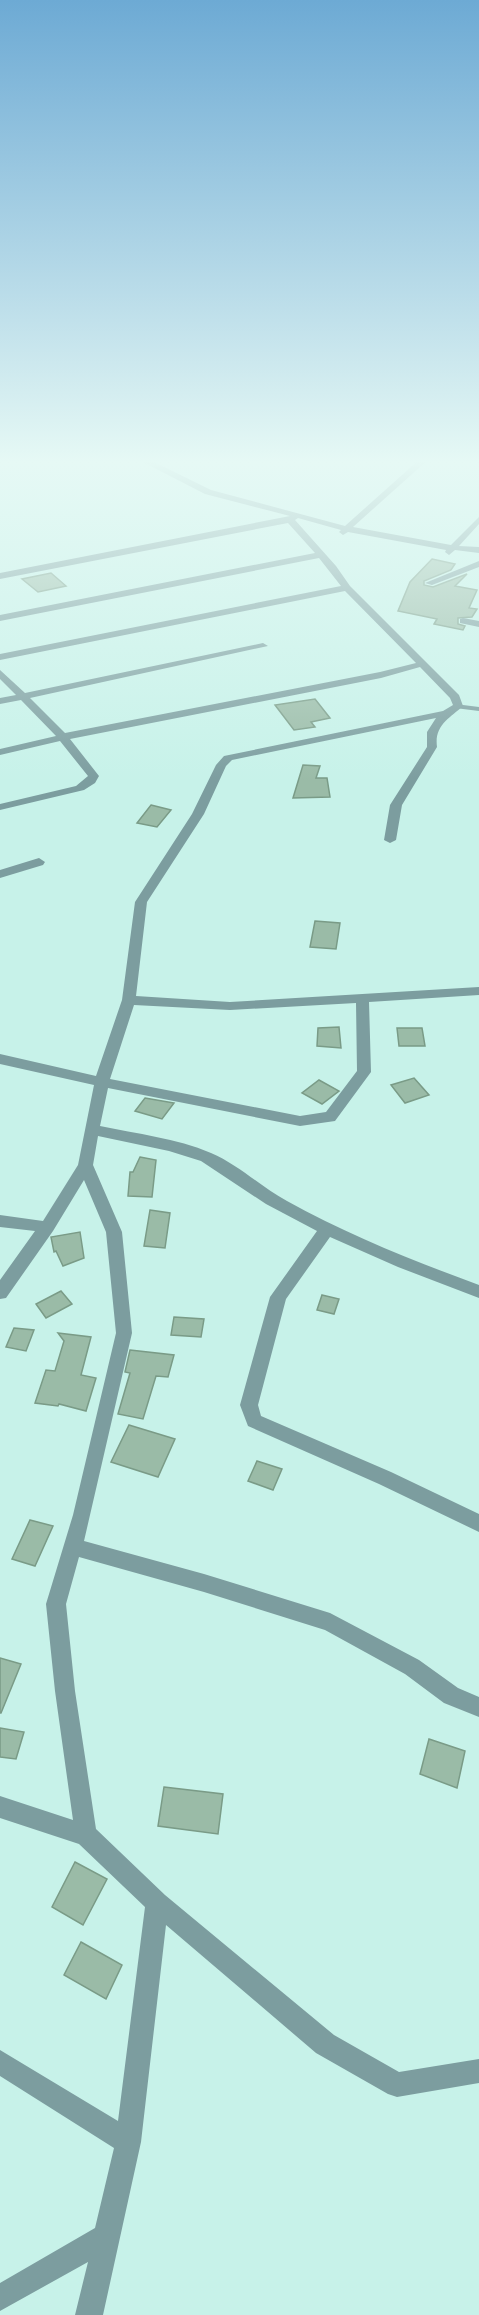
<svg xmlns="http://www.w3.org/2000/svg" width="479" height="2315" viewBox="0 0 479 2315" font-family="Jost,sans-serif">
<style>
.building{fill:#9abba7;stroke:#7a9b87;stroke-width:1.5}
.lines{fill:none;stroke-linecap:round;stroke-linejoin:round}
.service{fill:#7c9d9f;fill-rule:evenodd}
.minor{fill:#7c9d9f;fill-rule:evenodd}
</style>
<rect width="100%" height="100%" fill="#c7f2e9"/>
<g class="building">
<path d="M432,559L455,564L451,570L424,581V585L433,587L467,574L455,586L477,590L469,608L477,609L472,617L458,618V624L465,626L463,630L434,624L437,619L398,611L410,582Z"/>
<path d="M51,573L66,586L38,592L22,579Z"/>
<path d="M315,699L330,718L311,722L315,727L294,730L275,705Z"/>
<path d="M303,765L320,766L316,778H327L330,797L293,798Z"/>
<path d="M151,805L171,810L157,827L137,823Z"/>
<path d="M315,921L340,923L336,949L310,947Z"/>
<path d="M339,1027L341,1048L317,1046L318,1028Z"/>
<path d="M397,1028H422L425,1046H399Z"/>
<path d="M414,1078L429,1095L405,1103L391,1085Z"/>
<path d="M319,1080L339,1091L322,1104L302,1093Z"/>
<path d="M145,1098L174,1103L162,1119L135,1111Z"/>
<path d="M140,1157L156,1160L152,1197L128,1196L130,1172H133Z"/>
<path d="M150,1210L170,1213L165,1248L144,1246Z"/>
<path d="M80,1232L84,1258L63,1266L56,1251L54,1252L51,1237Z"/>
<path d="M61,1291L72,1304L46,1318L36,1304Z"/>
<path d="M322,1295L339,1299L334,1314L317,1310Z"/>
<path d="M174,1317L204,1319L201,1337L171,1335Z"/>
<path d="M14,1328L34,1330L26,1351L6,1347Z"/>
<path d="M58,1333L91,1337L81,1375L96,1378L86,1411L59,1404L58,1406L35,1403L46,1370L55,1371L64,1341Z"/>
<path d="M130,1350L174,1355L168,1377L156,1376L143,1419L118,1414L130,1373L125,1372Z"/>
<path d="M129,1425L175,1439L158,1477L111,1462Z"/>
<path d="M257,1461L282,1469L273,1490L248,1481Z"/>
<path d="M30,1520L53,1526L35,1566L12,1559Z"/>
<path d="M0,1658L21,1664L1,1713H0Z"/>
<path d="M0,1728L24,1732L16,1759L0,1757Z"/>
<path d="M429,1739L465,1751L457,1788L420,1774Z"/>
<path d="M164,1787L223,1794L218,1834L158,1826Z"/>
<path d="M75,1862L107,1879L83,1925L52,1907Z"/>
<path d="M81,1942L122,1965L106,1999L64,1975Z"/>
</g>
<g class="lines">
<path class="service" d="M455,704L479,707V711L455,708Z"/>
<g class="minor">
<path d="M135,458H146L211,490L345,526L421,458H430L353,527L451,545L479,517V524L459,546L479,547V553L455,550L449,555L445,552L446,550L348,532L343,535L339,532L341,530L298,518L295,520L336,566L350,586L459,695L463,706C450,718 434,725 437,747L402,805L396,840L390,843L384,840L390,805L427,747V732L436,718L232,760L226,766L204,814L147,902L136,996L230,1002L479,987V995L369,1002L371,1072L335,1121L300,1126L108,1088L100,1126C137,1134 176,1138 211,1153C239,1165 261,1187 287,1201C348,1235 414,1261 479,1285V1298L398,1267L330,1237L286,1299L258,1405L261,1416L391,1472L479,1514V1532L379,1484L248,1426L240,1405L270,1297L317,1231L266,1204L201,1161L169,1151L98,1136L93,1165L122,1232L132,1333L84,1541L204,1574L330,1613L419,1660L458,1688L479,1697V1717L444,1703L405,1674L325,1630L204,1592L79,1557L66,1604L75,1691L96,1829L165,1895L334,2035L399,2072L479,2059V2083L397,2097L388,2094L316,2053L166,1925L141,2142L103,2315H75L88,2262L0,2311V2283L95,2228L114,2148L0,2076V2050L118,2121L145,1907L79,1844L0,1818V1796L73,1820L55,1691L46,1604L73,1515L116,1333L106,1232L84,1180L53,1231L6,1298L0,1299V1280L35,1231L0,1227V1215L43,1221L78,1165L94,1085L0,1064V1054L96,1076L122,1000L135,902L192,814L216,765L224,756L443,711L453,705L450,698L420,667L381,678L70,739L99,776L95,783L84,790L0,810V804L76,786L88,776L60,741L0,755V749L56,736L21,700L0,704V698L16,695L0,679V670L25,693L263,643L268,646L30,698L65,733L380,672L416,663L345,591L0,660V654L341,586L319,558L0,621V615L315,553L288,523L0,579V573L290,516L205,494ZM356,1003L357,1071L326,1112L300,1116L110,1079L134,1005L230,1010Z"/>
<path d="M479,561V567L432,585L425,583Z"/>
<path d="M463,618L479,621V627L460,623V619Z"/>
<path d="M39,858L45,862L43,865L0,878V870Z"/>
</g>
</g>
<linearGradient id="sky" x2="0" y2="1"><stop stop-color="#6daad4"/><stop offset="0.59" stop-color="#e6f9f5"/><stop offset="1" stop-color="#e6f9f5" stop-opacity="0"/></linearGradient>
<rect width="479" height="782" fill="url(#sky)"/>
</svg>
